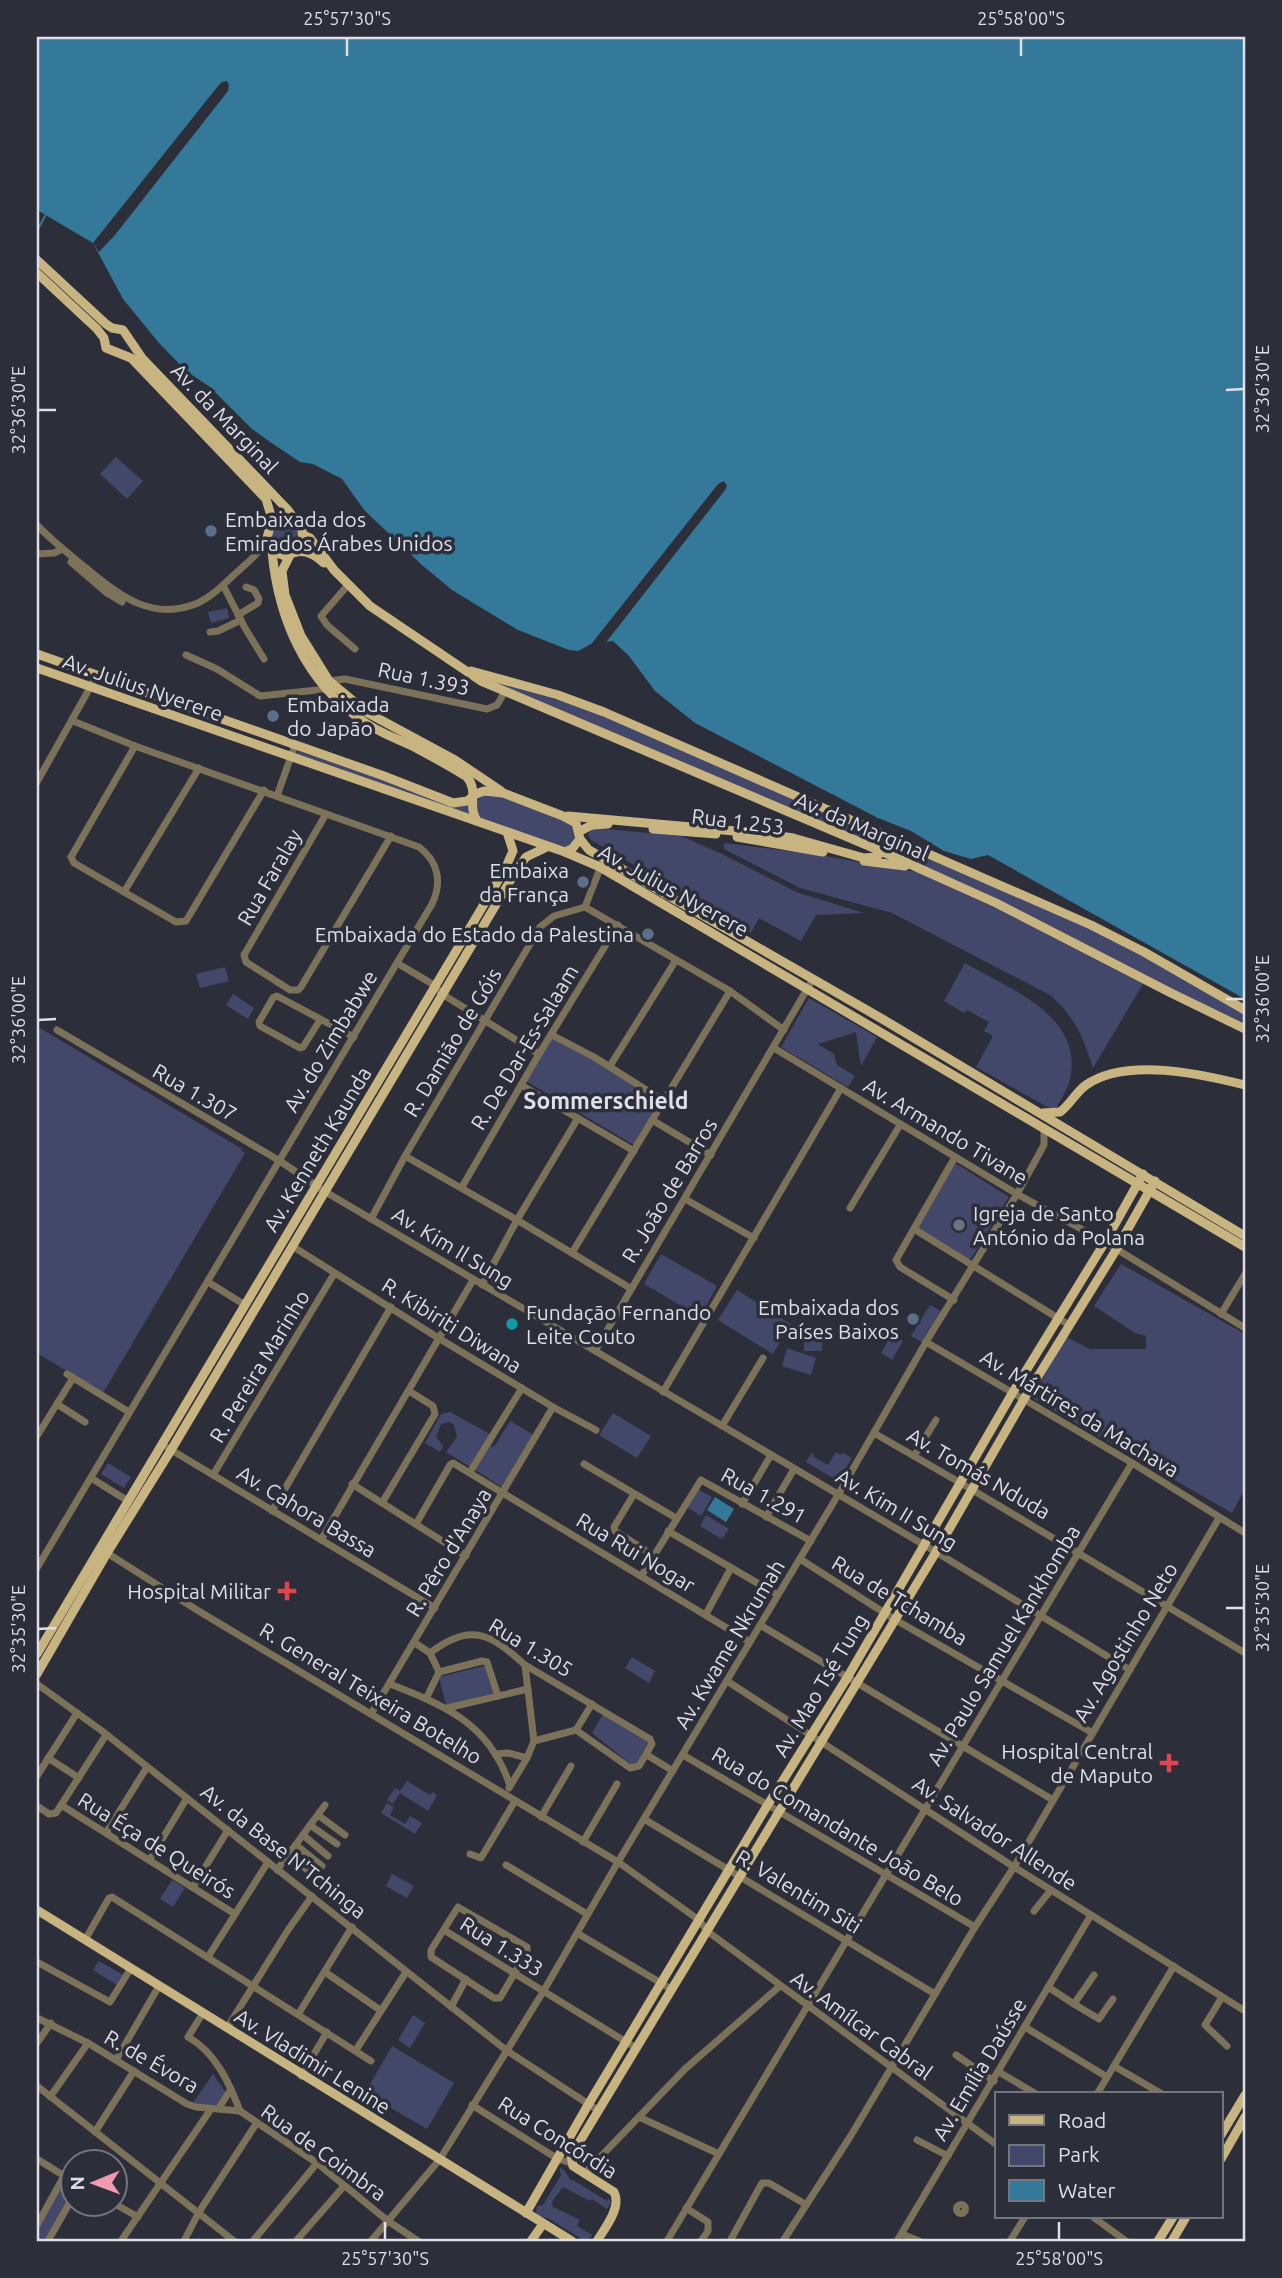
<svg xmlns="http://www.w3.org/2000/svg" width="1282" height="2278" viewBox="0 0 1282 2278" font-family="Ubuntu,sans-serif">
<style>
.green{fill:#43486b}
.water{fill:#34789a}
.pier{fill:#2c2e3a}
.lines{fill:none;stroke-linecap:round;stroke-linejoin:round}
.stream{stroke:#34789a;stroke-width:2}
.minor{stroke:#7b7259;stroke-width:7}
.major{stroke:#c8b480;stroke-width:9}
.ticks{fill:none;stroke:#dedfe7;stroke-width:2.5}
.service-dot{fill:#5c6f8a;stroke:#2c2e3a;stroke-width:2.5}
.worship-dot{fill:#6b7280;stroke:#2c2e3a;stroke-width:2.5}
.culture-dot{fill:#0f9aa8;stroke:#2c2e3a;stroke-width:2.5}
.health-dot{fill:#e0444e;stroke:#2c2e3a;stroke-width:2.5}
.labels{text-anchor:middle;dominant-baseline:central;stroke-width:7;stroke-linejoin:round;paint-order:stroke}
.street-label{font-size:21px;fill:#dedfe7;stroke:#2c2e3a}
.poi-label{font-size:21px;fill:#dedfe7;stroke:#2c2e3a;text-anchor:end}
.neighbourhood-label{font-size:23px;font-weight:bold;fill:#dedfe7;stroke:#2c2e3a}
.neatline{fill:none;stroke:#dedfe7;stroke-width:2.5}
.ticks-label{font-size:18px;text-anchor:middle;fill:#dedfe7}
</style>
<rect width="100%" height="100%" fill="#2c2e3a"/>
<g class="green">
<path d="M116,457L143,481L127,499L100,474Z"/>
<circle cx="285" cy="538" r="14"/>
<path d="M227,608L229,618L211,623L208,612Z"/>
<path d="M487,679L600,713L885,840L886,843L881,849L743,792Z"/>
<path d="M298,751L457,806L469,804L471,817L296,754Z"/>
<path d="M492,794L567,820L578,832L574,844L564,848L482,819L476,811C477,797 479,796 492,794Z"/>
<path d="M594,828L681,836L722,854L796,892L864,913L816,915L801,941L759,918L751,933L591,840L588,834Z"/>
<path d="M724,843L813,854L917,872L1004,912L1143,984L1093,1068C1082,1036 1077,1019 1050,995L892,913L800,888L724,849Z"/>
<path d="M919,855L1098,931L1245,1013V1026L954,879L918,864L915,858Z"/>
<path d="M965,963C1009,989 1084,1015 1070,1079C1068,1089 1060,1100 1056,1109H1051L976,1067L993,1036L984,1031L989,1022L967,1010L964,1013L944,1001Z"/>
<path d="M225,967L229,981L200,988L196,974Z"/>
<path d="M233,994L254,1008L248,1019L226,1005Z"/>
<path d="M809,998L877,1037L861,1066L856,1032L818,1044L834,1054L837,1065L855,1076L848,1087L781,1047Z"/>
<path d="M40,1028L242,1149L241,1151L245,1153L103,1393L37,1353V1035Z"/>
<path d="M551,1035L660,1100L634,1145L524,1080Z"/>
<path d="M955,1163L1009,1197L970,1260L918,1228Z"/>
<path d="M661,1254L717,1286L700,1317L644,1284Z"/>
<path d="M1121,1264L1245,1334V1489L1232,1513L1032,1398L1066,1337L1090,1349H1146V1336L1135,1333L1094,1306Z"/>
<path d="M737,1290L791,1324L773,1354L718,1320Z"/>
<path d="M930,1305L941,1311L922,1342L911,1336Z"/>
<path d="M892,1334L903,1341L892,1360L881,1353Z"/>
<rect x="804" y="1340" width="18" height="11"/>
<path d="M787,1348L816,1358L811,1375L782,1366Z"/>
<path d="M450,1412L490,1434L470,1467L446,1452L457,1437L454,1425L450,1422L441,1424L436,1437L443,1446L440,1452L425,1443L441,1414Z"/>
<path d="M613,1413L651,1436L637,1458L599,1435Z"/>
<path d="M510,1421L534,1435L502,1487L475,1470L490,1446L494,1447Z"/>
<path d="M812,1452L814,1457L828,1465L836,1452L841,1455L842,1452L852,1458L838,1481L806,1462Z"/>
<path d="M108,1463L131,1477L124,1488L101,1474Z"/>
<path d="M699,1490L712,1497L701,1516L688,1508Z"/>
<path d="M706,1515L729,1529L722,1539L700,1526Z"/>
<path d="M632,1657L655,1671L649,1683L625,1668Z"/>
<path d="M488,1665L495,1693L446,1705L439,1677Z"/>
<path d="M603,1714L650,1742L636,1764L632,1765L592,1733Z"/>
<path d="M407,1781L430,1795L433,1792L437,1795L428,1811L400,1793L393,1804L387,1800L395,1788L400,1791Z"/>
<path d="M387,1803L394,1807L390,1815L405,1824L410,1816L422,1823L415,1834L381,1813Z"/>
<path d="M392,1874L414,1886L407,1898L386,1886Z"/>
<path d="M172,1880L185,1888L173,1907L160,1899Z"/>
<path d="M99,1961L123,1975L117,1985L93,1970Z"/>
<path d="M413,2015L425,2023L410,2048L398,2040Z"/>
<path d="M392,2046L454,2083L427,2129L365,2093Z"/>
<path d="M213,2074L227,2094L218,2107L193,2103Z"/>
<path d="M559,2167L564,2170L571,2181L573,2180L607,2201L608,2198L611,2202L607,2209L592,2199L590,2201L563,2187L552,2202L553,2207L580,2220L577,2226L592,2235L588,2241H585L546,2217L543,2218L536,2214L537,2206L543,2205L561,2175Z"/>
<path d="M64,2176L73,2182V2195L48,2241H37V2225Z"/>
</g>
<g class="water">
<path d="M37,37H1245V999L988,855L971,859L944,851L911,831L878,818L695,723L655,691L629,656L613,641L591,644L578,651L569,650L518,630L452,590L422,565L365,511L342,479L313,464L300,462L273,444L252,429L210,387L186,371L159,343L123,299L93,243L37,210Z"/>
<path d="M715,1497L734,1509L726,1522L707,1510Z"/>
</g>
<g class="pier">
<path d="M227,81L229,85L228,91L115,235L99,252L93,243L218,86L222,82Z"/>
<path d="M724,481L727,486L725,490L604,645L585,652L718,484Z"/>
</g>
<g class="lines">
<path class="stream" d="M37,231L45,216"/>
<g class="minor">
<path d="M37,525C52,541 69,554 86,568C119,596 153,622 198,603C213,596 224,584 236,573C247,563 258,554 267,542"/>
<path d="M37,554L54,553L60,550"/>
<path d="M71,562L107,593L122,602"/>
<path d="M348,585L321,616L327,625L355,649"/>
<path d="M225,589L245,628L264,659"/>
<path d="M238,615L258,603L259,599L254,590L246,587"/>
<path d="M210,632L218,631L241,620"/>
<path d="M186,655L217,669L260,696L327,689"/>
<path d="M329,681L345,679L487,709L497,705L504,693"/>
<path d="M135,746L71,857L74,863L176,922L186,921L264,790"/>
<path d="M37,782L97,675"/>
<path d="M277,796L295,745"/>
<path d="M326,814L244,955L246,962L290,990H298L301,987L391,836"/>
<path d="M124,892L199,768"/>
<path d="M585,907L730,991L784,1030"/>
<path d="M585,907L601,866"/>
<path d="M397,963L434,985L442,994L539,1054"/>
<path d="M320,1020L303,1047L300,1048L260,1026L259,1022L273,998L277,996L354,1037"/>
<path d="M57,1030L280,1161L324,1191L936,1552L1130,1670"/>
<path d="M552,1035L594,1057L664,1101"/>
<path d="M774,1048L1017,1194L1105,1242L1245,1328"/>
<path d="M610,1066L676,960"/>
<path d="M521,1085L634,1151"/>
<path d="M652,1120L711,1155"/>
<path d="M405,1156L517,1220L630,1288"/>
<path d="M462,1187L539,1054L618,925"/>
<path d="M685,1199L754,1238"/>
<path d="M850,1208L900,1125"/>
<path d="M371,1219L405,1156L540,927L554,916L585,907"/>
<path d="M914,1229L1069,1325"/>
<path d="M292,1246L440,1339L553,1407L596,1430"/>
<path d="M572,1253L730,991"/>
<path d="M208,1282L245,1305"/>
<path d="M482,1285L517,1220L578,1118"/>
<path d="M954,1300L900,1267L896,1260L955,1157"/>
<path d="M1221,1314L1245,1274"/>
<path d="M926,1342L1134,1464L1245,1533"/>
<path d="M595,1351L813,979"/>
<path d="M67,1374L129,1412"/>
<path d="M663,1392L841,1088"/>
<path d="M57,1404L85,1422"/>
<path d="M722,1426L763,1358"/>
<path d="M874,1433L971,1489L1245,1653"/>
<path d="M37,1436L73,1378"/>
<path d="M168,1448L435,1608"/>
<path d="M914,1456L936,1420"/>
<path d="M584,1464L676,1518"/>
<path d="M470,1472L522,1388"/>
<path d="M213,1475L334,1274"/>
<path d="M91,1478L128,1501"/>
<path d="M352,1484L466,1556"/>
<path d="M634,1494L614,1527L615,1531L654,1556"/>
<path d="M382,1503L435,1414L433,1406L409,1391"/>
<path d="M742,1504L771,1455"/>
<path d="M272,1511L391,1307"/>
<path d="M766,1517L794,1469"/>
<path d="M416,1524L450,1465L453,1463L750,1642"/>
<path d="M668,1531L778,1595"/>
<path d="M321,1540L473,1280"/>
<path d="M107,1553L197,1610L618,1862L699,1920L707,1931L997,2145"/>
<path d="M800,1559L894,1619L1091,1732"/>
<path d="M37,1568L432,904C442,883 439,862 419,847L135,746L73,721"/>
<path d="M642,1575L701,1480L811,1541"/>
<path d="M706,1614L731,1568"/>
<path d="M760,1625L1053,1800"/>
<path d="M415,1643L430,1653C470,1622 490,1633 525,1665L650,1739L652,1744L639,1766L630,1768L576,1730"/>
<path d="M525,1665L534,1741"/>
<path d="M439,1672L482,1661L487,1662L498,1696"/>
<path d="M727,1681L1014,1867L1245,2011"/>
<path d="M37,1684L102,1731L506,2050L599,2111"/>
<path d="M390,1684C446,1706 490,1724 510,1786"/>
<path d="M426,1699L439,1672L430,1653"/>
<path d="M447,1708L528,1689"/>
<path d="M371,1714L553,1407"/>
<path d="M576,1730L592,1704"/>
<path d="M495,1754L508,1753L527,1758"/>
<path d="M647,1755L673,1771"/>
<path d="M683,1755L975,1927"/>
<path d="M48,1758L79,1778"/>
<path d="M37,1776L77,1713"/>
<path d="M509,1788L527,1758L534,1741L576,1730"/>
<path d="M61,1805L235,1914"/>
<path d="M37,1806L49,1814L56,1813L106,1735"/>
<path d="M318,1815L345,1835"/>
<path d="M541,1817L571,1766"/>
<path d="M644,1819L935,1994"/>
<path d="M310,1825L337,1844"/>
<path d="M106,1833L147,1767"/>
<path d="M303,1835L328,1856"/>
<path d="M583,1842L617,1784"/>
<path d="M296,1845L322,1866"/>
<path d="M470,1854L481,1858L515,1801"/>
<path d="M288,1855L314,1875"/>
<path d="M150,1859L187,1798"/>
<path d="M506,1865L587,1914"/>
<path d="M277,1870L325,1805"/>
<path d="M193,1887L228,1830"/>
<path d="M458,1907L527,1947V1952L500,1998H494L431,1957V1950Z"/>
<path d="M1034,1911L1051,1890"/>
<path d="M444,1930L636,2048"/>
<path d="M577,1933L671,1989"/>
<path d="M85,1940L109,1898L112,1897L371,2061"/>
<path d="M208,1957L268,1862"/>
<path d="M37,1962L110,2002L131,1968"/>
<path d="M325,1972L380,2010"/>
<path d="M1048,1987L1074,2004L1094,1975"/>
<path d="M1222,1997L1205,2025L1227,2046"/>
<path d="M1074,2004L1099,2019L1113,1999"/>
<path d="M451,2007L466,1979"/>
<path d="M203,2013L188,2037C215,2052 229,2082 240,2111"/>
<path d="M299,2013L352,1927"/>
<path d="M37,2018L88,2043L187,2104L196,2107L240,2111"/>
<path d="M1025,2027L1107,2077"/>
<path d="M227,2028L288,1930L312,1896"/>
<path d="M37,2043L51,2023"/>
<path d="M356,2050L406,1972"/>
<path d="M956,2055L994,2081"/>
<path d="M116,2060L159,1986"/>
<path d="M1114,2066L1162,2094"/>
<path d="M999,2072L1036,2094"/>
<path d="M301,2076L327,2032"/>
<path d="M37,2086L234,2241"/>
<path d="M1097,2094L1174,1966"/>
<path d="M50,2097L88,2043"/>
<path d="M472,2105L558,2159L571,2163"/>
<path d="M219,2108L231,2089"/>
<path d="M240,2111L317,2163L388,2221L418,2241"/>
<path d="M639,2117L719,2154"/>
<path d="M95,2132L134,2071"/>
<path d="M917,2140L948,2156"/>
<path d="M37,2159L74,2182"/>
<path d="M584,2174L685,2069L780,1986"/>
<path d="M115,2204L138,2217"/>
<circle cx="961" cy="2209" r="4.5"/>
<path d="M686,2208L708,2222V2231L701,2241"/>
<path d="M1093,2217L1126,2241"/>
<path d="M37,2225L64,2176"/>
<path d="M902,2234L919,2241"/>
<path d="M48,2241L74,2195"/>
<path d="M121,2241L211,2109"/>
<path d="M184,2241L199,2212L256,2124"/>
<path d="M253,2241L317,2163"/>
<path d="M296,2241L344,2186"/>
<path d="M371,2241L440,2159L543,1992L618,1862L838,1495L926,1342L1017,1194L1044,1145V1128"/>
<path d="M667,2241L1132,1463"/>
<path d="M730,2241L762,2183H769L805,2204"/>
<path d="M783,2241L850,2137L975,1927L1014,1867L1219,1518"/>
<path d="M897,2241L1091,1915"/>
<path d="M1010,2241L1025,2217"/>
</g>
<g class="major">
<path d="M37,260L106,324L112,328L123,330L142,358L288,510L302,530L303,540L296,552L285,556L272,551L267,538L272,519L266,499L131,358L106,348L104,338L97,329L37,273"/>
<path d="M271,526L280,520L295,522"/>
<path d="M303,535L310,538L334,570L370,606L481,681L883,852L996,903L1171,993L1245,1029"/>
<path d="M272,551C278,618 305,682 363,721C379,733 398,739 416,748C433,757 451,767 467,777C479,791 467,806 477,821"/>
<path d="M296,552C308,550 316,556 324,563"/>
<path d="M290,555L282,571L285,595L301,636L329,681L368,713L455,760L501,791"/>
<path d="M37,654L384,776L453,803L467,801L476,794L484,791L503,793L563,816L576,823L580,839L572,849L565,852"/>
<path d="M37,668L565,852L600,867L1245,1247"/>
<path d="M471,671L558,695L604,712L1091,925L1144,952L1245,1010"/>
<path d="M568,816L768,834L793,838L864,858L876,857L894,840"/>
<path d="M653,829L716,834"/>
<path d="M580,831L592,825L608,824"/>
<path d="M737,837L823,852"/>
<path d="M580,839L589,850L884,1020L1245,1236"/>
<path d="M864,861L905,866"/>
<path d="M1043,1113L1060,1112C1070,1105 1075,1093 1086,1085C1126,1057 1201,1074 1245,1085"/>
<path d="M37,1654L505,869L513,851L507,832"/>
<path d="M37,1674L107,1553L171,1450L513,876L526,857L547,847"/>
<path d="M37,1910L572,2241"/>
<path d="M1221,2135L1245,2095"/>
<path d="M1221,2159L1245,2117"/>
<path d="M526,2213L588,2105L767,1806L847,1678L1013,1392L1105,1242L1143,1174"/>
<path d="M531,2241L543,2224"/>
<path d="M597,2241C605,2228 622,2207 614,2192L573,2166L571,2156L936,1552L1024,1399L1116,1250L1155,1181"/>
<path d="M1158,2241L1173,2217"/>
<path d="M1172,2241L1186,2217"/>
</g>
</g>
<path class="ticks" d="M347,38V56M1021,38V56M1226,390L1244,389M38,410H56M1226,999H1244M38,1020L56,1019M1226,1608H1244M38,1629L56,1628M385,2222V2240M1059,2222V2240"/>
<g class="service-dot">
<circle cx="211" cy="531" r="7"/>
<circle cx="273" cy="716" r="7"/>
<circle cx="583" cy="882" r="7"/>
<circle cx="648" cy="934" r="7"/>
<circle cx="913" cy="1319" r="7"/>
</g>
<circle class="worship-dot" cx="959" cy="1225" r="7"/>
<circle class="culture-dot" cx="512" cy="1324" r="7"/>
<g class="health-dot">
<path d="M283.5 1580.5h7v7h7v7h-7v7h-7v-7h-7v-7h7z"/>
<path d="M1165.5 1752.5h7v7h7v7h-7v7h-7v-7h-7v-7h7z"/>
</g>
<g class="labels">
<g class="street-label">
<text transform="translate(225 418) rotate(46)">Av. da Marginal</text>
<text transform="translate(424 678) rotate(12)">Rua 1.393</text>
<text transform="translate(143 687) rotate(19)">Av. Julius Nyerere</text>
<text transform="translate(738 821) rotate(7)">Rua 1.253</text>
<text transform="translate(862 826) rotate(23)">Av. da Marginal</text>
<text transform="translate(269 877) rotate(-60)">Rua Faralay</text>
<text transform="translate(674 890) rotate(29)">Av. Julius Nyerere</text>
<text transform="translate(330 1041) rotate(-59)">Av. do Zimbabwe</text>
<text transform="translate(452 1042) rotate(-59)">R. Damião de Góis</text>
<text transform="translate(524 1047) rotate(-59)">R. De Dar-Es-Salaam</text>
<text transform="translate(195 1092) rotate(30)">Rua 1.307</text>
<text transform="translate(946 1131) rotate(31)">Av. Armando Tivane</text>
<text transform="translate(317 1149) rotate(-59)">Av. Kenneth Kaunda</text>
<text transform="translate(669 1190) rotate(-59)">R. João de Barros</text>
<text transform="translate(453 1247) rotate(31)">Av. Kim Il Sung</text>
<text transform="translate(452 1325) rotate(32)">R. Kibiriti Diwana</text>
<text transform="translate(259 1366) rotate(-59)">R. Pereira Marinho</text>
<text transform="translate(1080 1413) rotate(31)">Av. Mártires da Machava</text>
<text transform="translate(979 1473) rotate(30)">Av. Tomás Nduda</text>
<text transform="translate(764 1495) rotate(29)">Rua 1.291</text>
<text transform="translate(897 1509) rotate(31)">Av. Kim II Sung</text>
<text transform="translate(307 1511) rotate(31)">Av. Cahora Bassa</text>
<text transform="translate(448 1552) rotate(-59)">R. Pêro d'Anaya</text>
<text transform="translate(636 1552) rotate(31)">Rua Rui Nogar</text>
<text transform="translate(900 1600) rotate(31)">Rua de Tchamba</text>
<text transform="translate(1125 1642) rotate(-59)">Av. Agostinho Neto</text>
<text transform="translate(729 1644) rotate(-59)">Av. Kwame Nkrumah</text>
<text transform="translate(1003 1645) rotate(-59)">Av. Paulo Samuel Kankhomba</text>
<text transform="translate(531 1647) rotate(31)">Rua 1.305</text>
<text transform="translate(820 1685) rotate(-59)">Av. Mao Tsé Tung</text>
<text transform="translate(371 1693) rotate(31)">R. General Teixeira Botelho</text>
<text transform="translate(838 1826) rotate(31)">Rua do Comandante João Belo</text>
<text transform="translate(995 1833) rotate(33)">Av. Salvador Allende</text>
<text transform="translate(157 1845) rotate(32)">Rua Éça de Queirós</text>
<text transform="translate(284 1851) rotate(38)">Av. da Base N'Tchinga</text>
<text transform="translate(799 1891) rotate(31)">R. Valentim Siti</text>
<text transform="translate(502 1946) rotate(32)">Rua 1.333</text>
<text transform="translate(862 2025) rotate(36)">Av. Amílcar Cabral</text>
<text transform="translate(152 2061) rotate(30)">R. de Évora</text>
<text transform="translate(313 2061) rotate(32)">Av. Vladimir Lenine</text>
<text transform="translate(979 2069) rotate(-59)">Av. Emília Daússe</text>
<text transform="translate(558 2137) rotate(32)">Rua Concórdia</text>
<text transform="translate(324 2152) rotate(36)">Rua de Coimbra</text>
</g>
<g class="poi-label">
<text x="225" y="519" text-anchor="start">Embaixada dos<tspan x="225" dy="24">Emirados Árabes Unidos</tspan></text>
<text x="287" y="704" text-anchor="start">Embaixada<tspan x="287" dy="24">do Japão</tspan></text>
<text x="569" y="870">Embaixa<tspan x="569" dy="24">da França</tspan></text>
<text x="634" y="934">Embaixada do Estado da Palestina</text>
<text x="973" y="1213" text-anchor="start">Igreja de Santo<tspan x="973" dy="24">António da Polana</tspan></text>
<text x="899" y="1307">Embaixada dos<tspan x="899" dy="24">Países Baixos</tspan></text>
<text x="526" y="1312" text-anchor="start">Fundação Fernando<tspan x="526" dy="24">Leite Couto</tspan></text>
<text x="271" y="1591">Hospital Militar</text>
<text x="1153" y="1751">Hospital Central<tspan x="1153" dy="24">de Maputo</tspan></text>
</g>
<g class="neighbourhood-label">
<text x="606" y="1100">Sommerschield</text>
</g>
</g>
<rect width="1282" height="2278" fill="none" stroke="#2c2e3a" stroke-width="77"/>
<rect x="995" y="2092" width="228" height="126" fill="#2c2e3a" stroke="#73757f" stroke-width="2"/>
<rect x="1009" y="2115" width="35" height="10" fill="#c8b480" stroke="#73757f" stroke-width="2"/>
<text x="1058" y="2128" font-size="21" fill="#dedfe7">Road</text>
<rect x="1009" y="2145" width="35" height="21" fill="#43486b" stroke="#73757f" stroke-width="2"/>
<text x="1058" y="2162" font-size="21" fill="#dedfe7">Park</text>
<rect x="1009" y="2180" width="35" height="21" fill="#34789a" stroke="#73757f" stroke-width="2"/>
<text x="1058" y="2198" font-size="21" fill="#dedfe7">Water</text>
<g transform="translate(94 2183) rotate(269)"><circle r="33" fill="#2c2e3a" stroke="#73757f" stroke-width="2"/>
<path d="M0-5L12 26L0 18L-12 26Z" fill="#f29aaf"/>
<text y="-10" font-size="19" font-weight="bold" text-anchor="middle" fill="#dedfe7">N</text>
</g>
<rect x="38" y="38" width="1206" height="2202" class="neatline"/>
<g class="ticks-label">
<text x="347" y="25">25°57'30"S</text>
<text x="1021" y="25">25°58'00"S</text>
<text transform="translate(1263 389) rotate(-90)" y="6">32°36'30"E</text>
<text transform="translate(19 410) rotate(-90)" y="6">32°36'30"E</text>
<text transform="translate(1263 999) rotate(-90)" y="6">32°36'00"E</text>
<text transform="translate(19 1020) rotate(-90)" y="6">32°36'00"E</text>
<text transform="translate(1263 1608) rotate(-90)" y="6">32°35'30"E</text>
<text transform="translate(19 1629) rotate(-90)" y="6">32°35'30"E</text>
<text x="385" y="2265">25°57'30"S</text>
<text x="1059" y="2265">25°58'00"S</text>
</g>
</svg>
